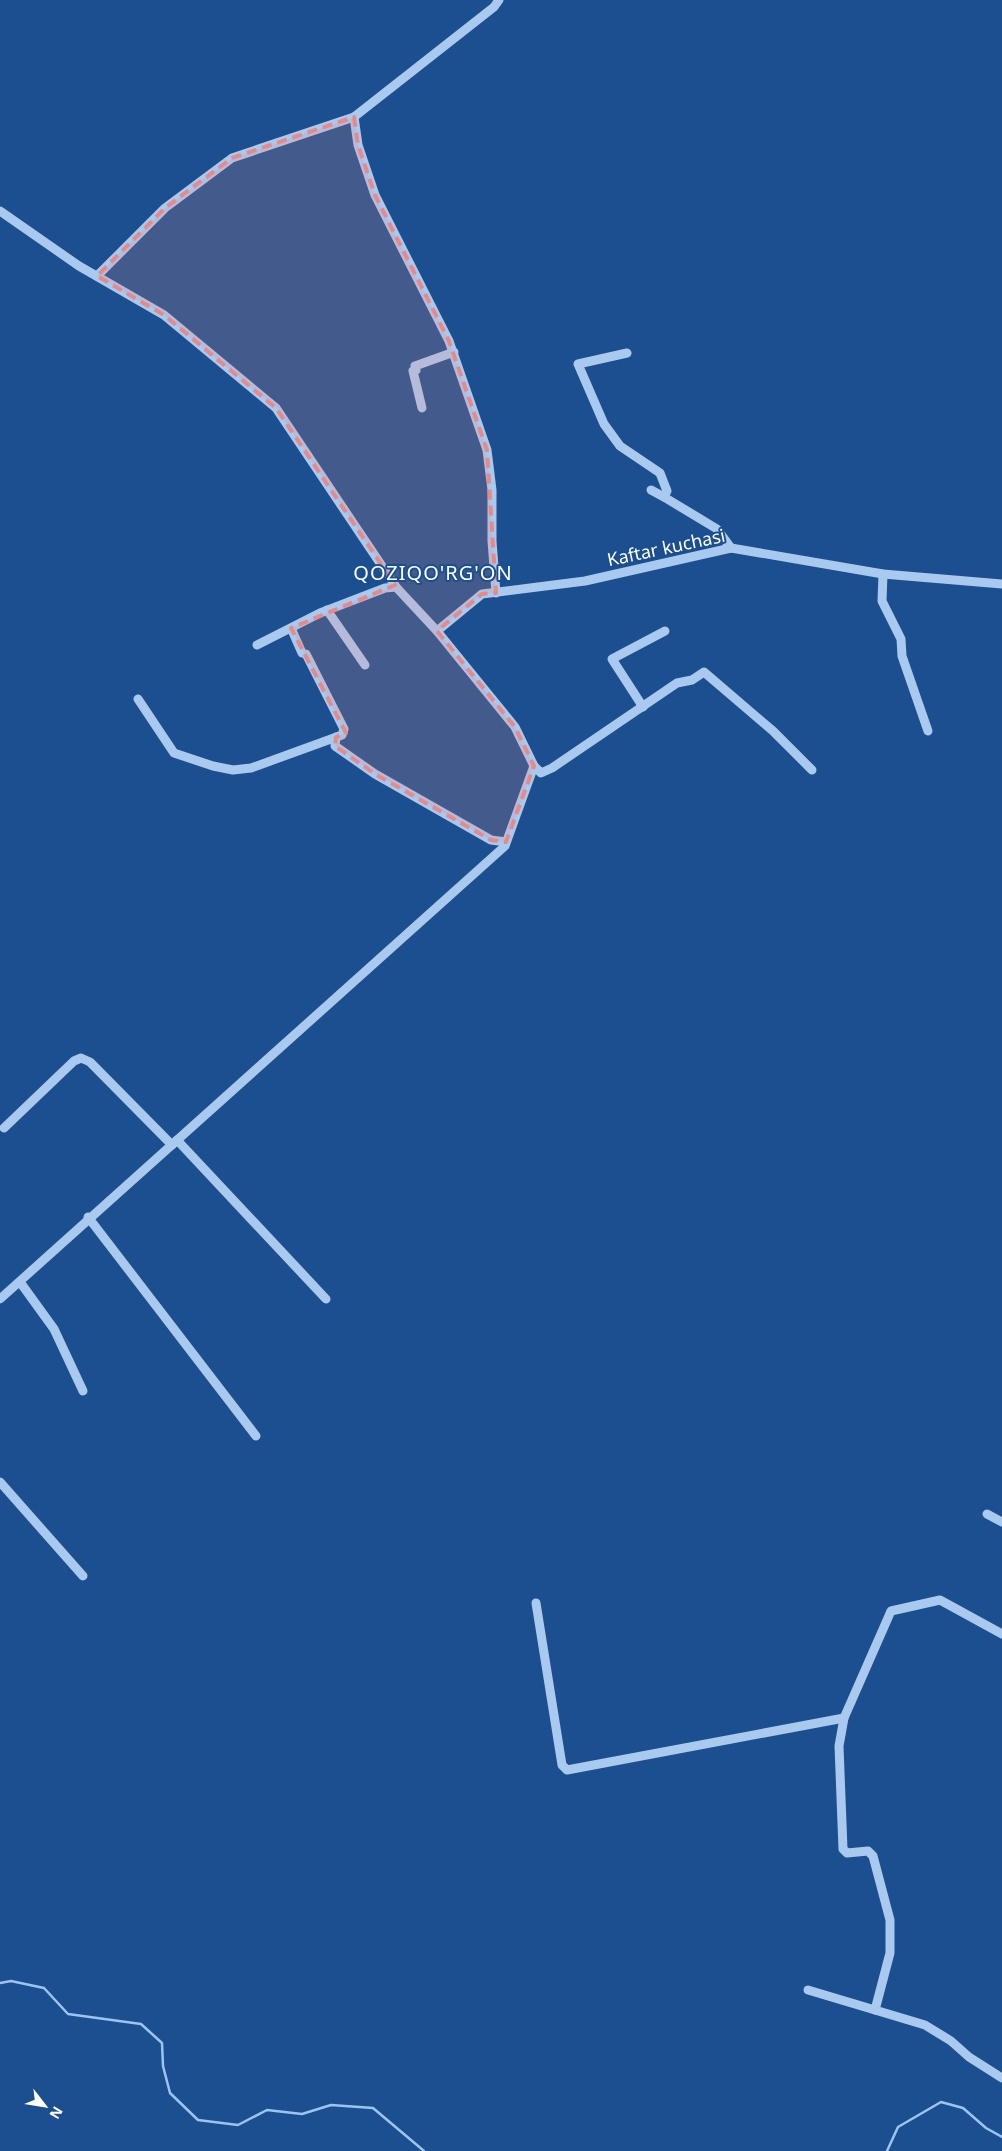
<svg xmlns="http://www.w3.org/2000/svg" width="1002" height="2151" viewBox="0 0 1002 2151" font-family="'Noto Sans',sans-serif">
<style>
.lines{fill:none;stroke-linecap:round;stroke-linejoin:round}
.stream{stroke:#9cc4f0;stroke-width:2.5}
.minor{stroke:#a9c9ee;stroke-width:9}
.marked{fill:#e88989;fill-opacity:0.2;stroke:#e88989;stroke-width:4;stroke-dasharray:10 6;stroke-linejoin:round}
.labels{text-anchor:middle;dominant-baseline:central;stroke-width:4;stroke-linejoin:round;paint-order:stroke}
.street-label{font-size:18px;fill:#fff;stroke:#1b4f8f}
.quarter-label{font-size:20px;letter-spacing:1px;fill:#fff;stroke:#1b4f8f}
</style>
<rect width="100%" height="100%" fill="#1b4f8f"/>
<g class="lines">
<g class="stream">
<path d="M0,1983L11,1981L44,1988L68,2014L141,2024L162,2043L163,2066L170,2093L198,2120L238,2125L267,2110L302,2114L331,2105L373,2108L424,2151"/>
<path d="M887,2151L898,2127L941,2102L963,2108L986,2128L1002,2137"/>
</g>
<g class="minor">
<path d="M354,117L358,145L375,195L449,341L487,450L492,490V541L496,593"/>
<path d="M0,211L79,266L164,315L276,408L396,587L437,631L515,727L534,766L541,773L552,768L677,683L692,680L704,672L773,731L812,770"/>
<path d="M97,276L165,208L232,158L354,117L494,7L499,0"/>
<path d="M627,353L578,364L604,424L620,446L660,473L667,491L664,497L717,529L731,548"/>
<path d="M422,408L413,371L416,370L415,366L454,352"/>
<path d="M651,490L664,497"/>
<path d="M883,574L882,601L901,639L902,656L928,731"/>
<path d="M327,610L365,665"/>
<path d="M437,631L482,594L585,581L731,548L883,574L1002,584"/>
<path d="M257,645L320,613L385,588L396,587"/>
<path d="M138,699L174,753L213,766L233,770L251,768L342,735L344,729L306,654L302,653L291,628"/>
<path d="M643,707L612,659L665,631"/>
<path d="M336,737L335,746L375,774L491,840L506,842"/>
<path d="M4,1128L74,1061L81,1058L90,1062L172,1145"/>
<path d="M177,1140L326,1299"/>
<path d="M88,1217L256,1436"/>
<path d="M20,1282L54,1329L83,1391"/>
<path d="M0,1299L505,846L534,766"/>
<path d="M0,1482L83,1576"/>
<path d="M987,1514L1002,1522"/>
<path d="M536,1603L562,1765L567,1770L844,1718"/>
<path d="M1002,1634L940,1600L891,1611L844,1718L839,1746L843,1849L847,1853L868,1851L873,1856L890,1920V1953L875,2010L925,2025L951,2041L969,2057L1002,2078"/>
<path d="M808,1990L875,2010"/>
</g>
</g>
<path class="marked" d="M354,117L358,145L375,195L449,341L487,450L496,593L482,594L437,631L515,727L534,766L506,842L491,840L375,774L335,746L336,737L346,733L291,628L395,585L276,408L164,315L97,276L165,208L232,158Z"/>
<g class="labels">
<g class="street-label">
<text transform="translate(666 547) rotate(-12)">Kaftar kuchasi</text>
</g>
<g class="quarter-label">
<text x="433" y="572">QOZIQO'RG'ON</text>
</g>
</g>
<g transform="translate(45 2106) rotate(121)" stroke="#1b4f8f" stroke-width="4" paint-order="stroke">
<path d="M0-4L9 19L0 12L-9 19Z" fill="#ffffff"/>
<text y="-8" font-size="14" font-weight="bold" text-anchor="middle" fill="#ffffff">N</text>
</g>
</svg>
